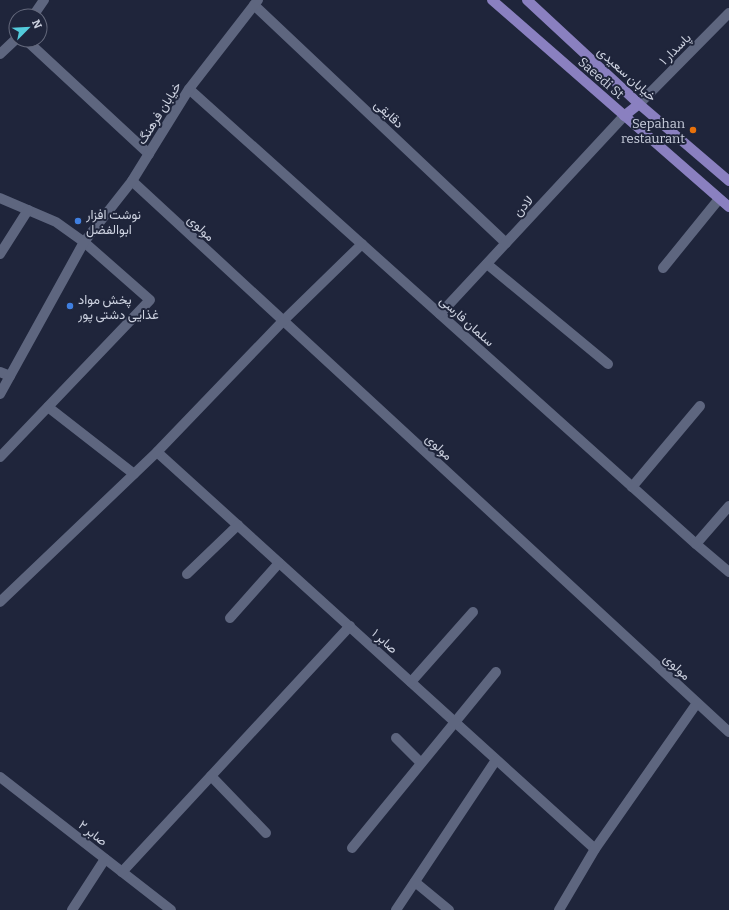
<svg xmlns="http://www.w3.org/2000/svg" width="729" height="910" viewBox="0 0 729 910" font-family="Bitter,Vazirmatn,serif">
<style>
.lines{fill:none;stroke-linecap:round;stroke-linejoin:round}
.minor{stroke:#5e667f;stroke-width:10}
.major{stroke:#8a80c0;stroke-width:10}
.food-dot{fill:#e8710a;stroke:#1f253b;stroke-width:1.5}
.shop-dot{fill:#3f7fe0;stroke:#1f253b;stroke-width:1.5}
.labels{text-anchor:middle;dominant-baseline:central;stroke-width:4;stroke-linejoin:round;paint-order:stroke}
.street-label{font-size:13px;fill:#cdd2e0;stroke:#1f253b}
.poi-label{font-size:13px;fill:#cdd2e0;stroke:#1f253b;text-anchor:start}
</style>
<rect width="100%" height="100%" fill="#1f253b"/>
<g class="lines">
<g class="minor">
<path d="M254,5L506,243"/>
<path d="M33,16L44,0"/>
<path d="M26,40L149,154"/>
<path d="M0,54L16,39"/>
<path d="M189,89L696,544L729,572"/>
<path d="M639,104L729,13"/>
<path d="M132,181L729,732"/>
<path d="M0,198L56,222L84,242L150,300L0,457"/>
<path d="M0,254L28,210"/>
<path d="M487,264L608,364"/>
<path d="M663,268L719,199"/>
<path d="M440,314L624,116"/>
<path d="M0,372L10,376"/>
<path d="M0,394L84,242L132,181L189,89L258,0"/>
<path d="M48,407L134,474"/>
<path d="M157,452L595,849"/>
<path d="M632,487L700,406"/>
<path d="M696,544L729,506"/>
<path d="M187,574L238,525"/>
<path d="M0,602L157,452L283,321L362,244"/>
<path d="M230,618L279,563"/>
<path d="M411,682L473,612"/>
<path d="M396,738L421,763"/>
<path d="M211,776L266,833"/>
<path d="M0,777L171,910"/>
<path d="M352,848L496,672"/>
<path d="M122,872L350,626"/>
<path d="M415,882L449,910"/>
<path d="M72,910L105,859"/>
<path d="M396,910L496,760"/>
<path d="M559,910L595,849L697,703"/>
</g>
<g class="major">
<path d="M492,0L729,207"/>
<path d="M527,0L639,104L729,181"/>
<path d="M624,116L639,104"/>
</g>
</g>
<circle class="food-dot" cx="693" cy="130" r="4"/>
<g class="shop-dot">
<circle cx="78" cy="221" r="4"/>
<circle cx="70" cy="306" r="4"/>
</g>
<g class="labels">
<g class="street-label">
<text transform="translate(675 49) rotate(-45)">پاسدار ۱</text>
<text transform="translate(627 74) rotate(42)">خیابان سعیدی</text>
<text transform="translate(601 78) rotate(41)">Saeedi St</text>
<text transform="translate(159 113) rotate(-58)">خیابان فرهنگ</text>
<text transform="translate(389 114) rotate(43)">دقایقی</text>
<text transform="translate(523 206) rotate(-47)">لادن</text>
<text transform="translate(201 228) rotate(43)">مولوی</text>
<text transform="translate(467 321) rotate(42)">سلمان فارسی</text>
<text transform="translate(439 447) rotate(43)">مولوی</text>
<text transform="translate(385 641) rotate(42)">صابر ۱</text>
<text transform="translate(677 667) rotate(43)">مولوی</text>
<text transform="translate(93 833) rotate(38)">صابر ۲</text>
</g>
<g class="poi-label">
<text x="685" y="123" text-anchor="end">Sepahan<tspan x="685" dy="15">restaurant</tspan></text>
<text x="86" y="214">نوشت افزار<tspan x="86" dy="15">ابوالفضل</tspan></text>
<text x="78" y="299">پخش مواد<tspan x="78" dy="15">غذایی دشتی پور</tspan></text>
</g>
</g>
<g transform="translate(28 28) rotate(66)"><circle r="19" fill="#1f253b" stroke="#656a7d"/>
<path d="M0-3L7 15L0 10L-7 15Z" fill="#53cbdb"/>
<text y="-6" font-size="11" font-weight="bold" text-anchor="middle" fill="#cdd2e0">N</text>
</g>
</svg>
